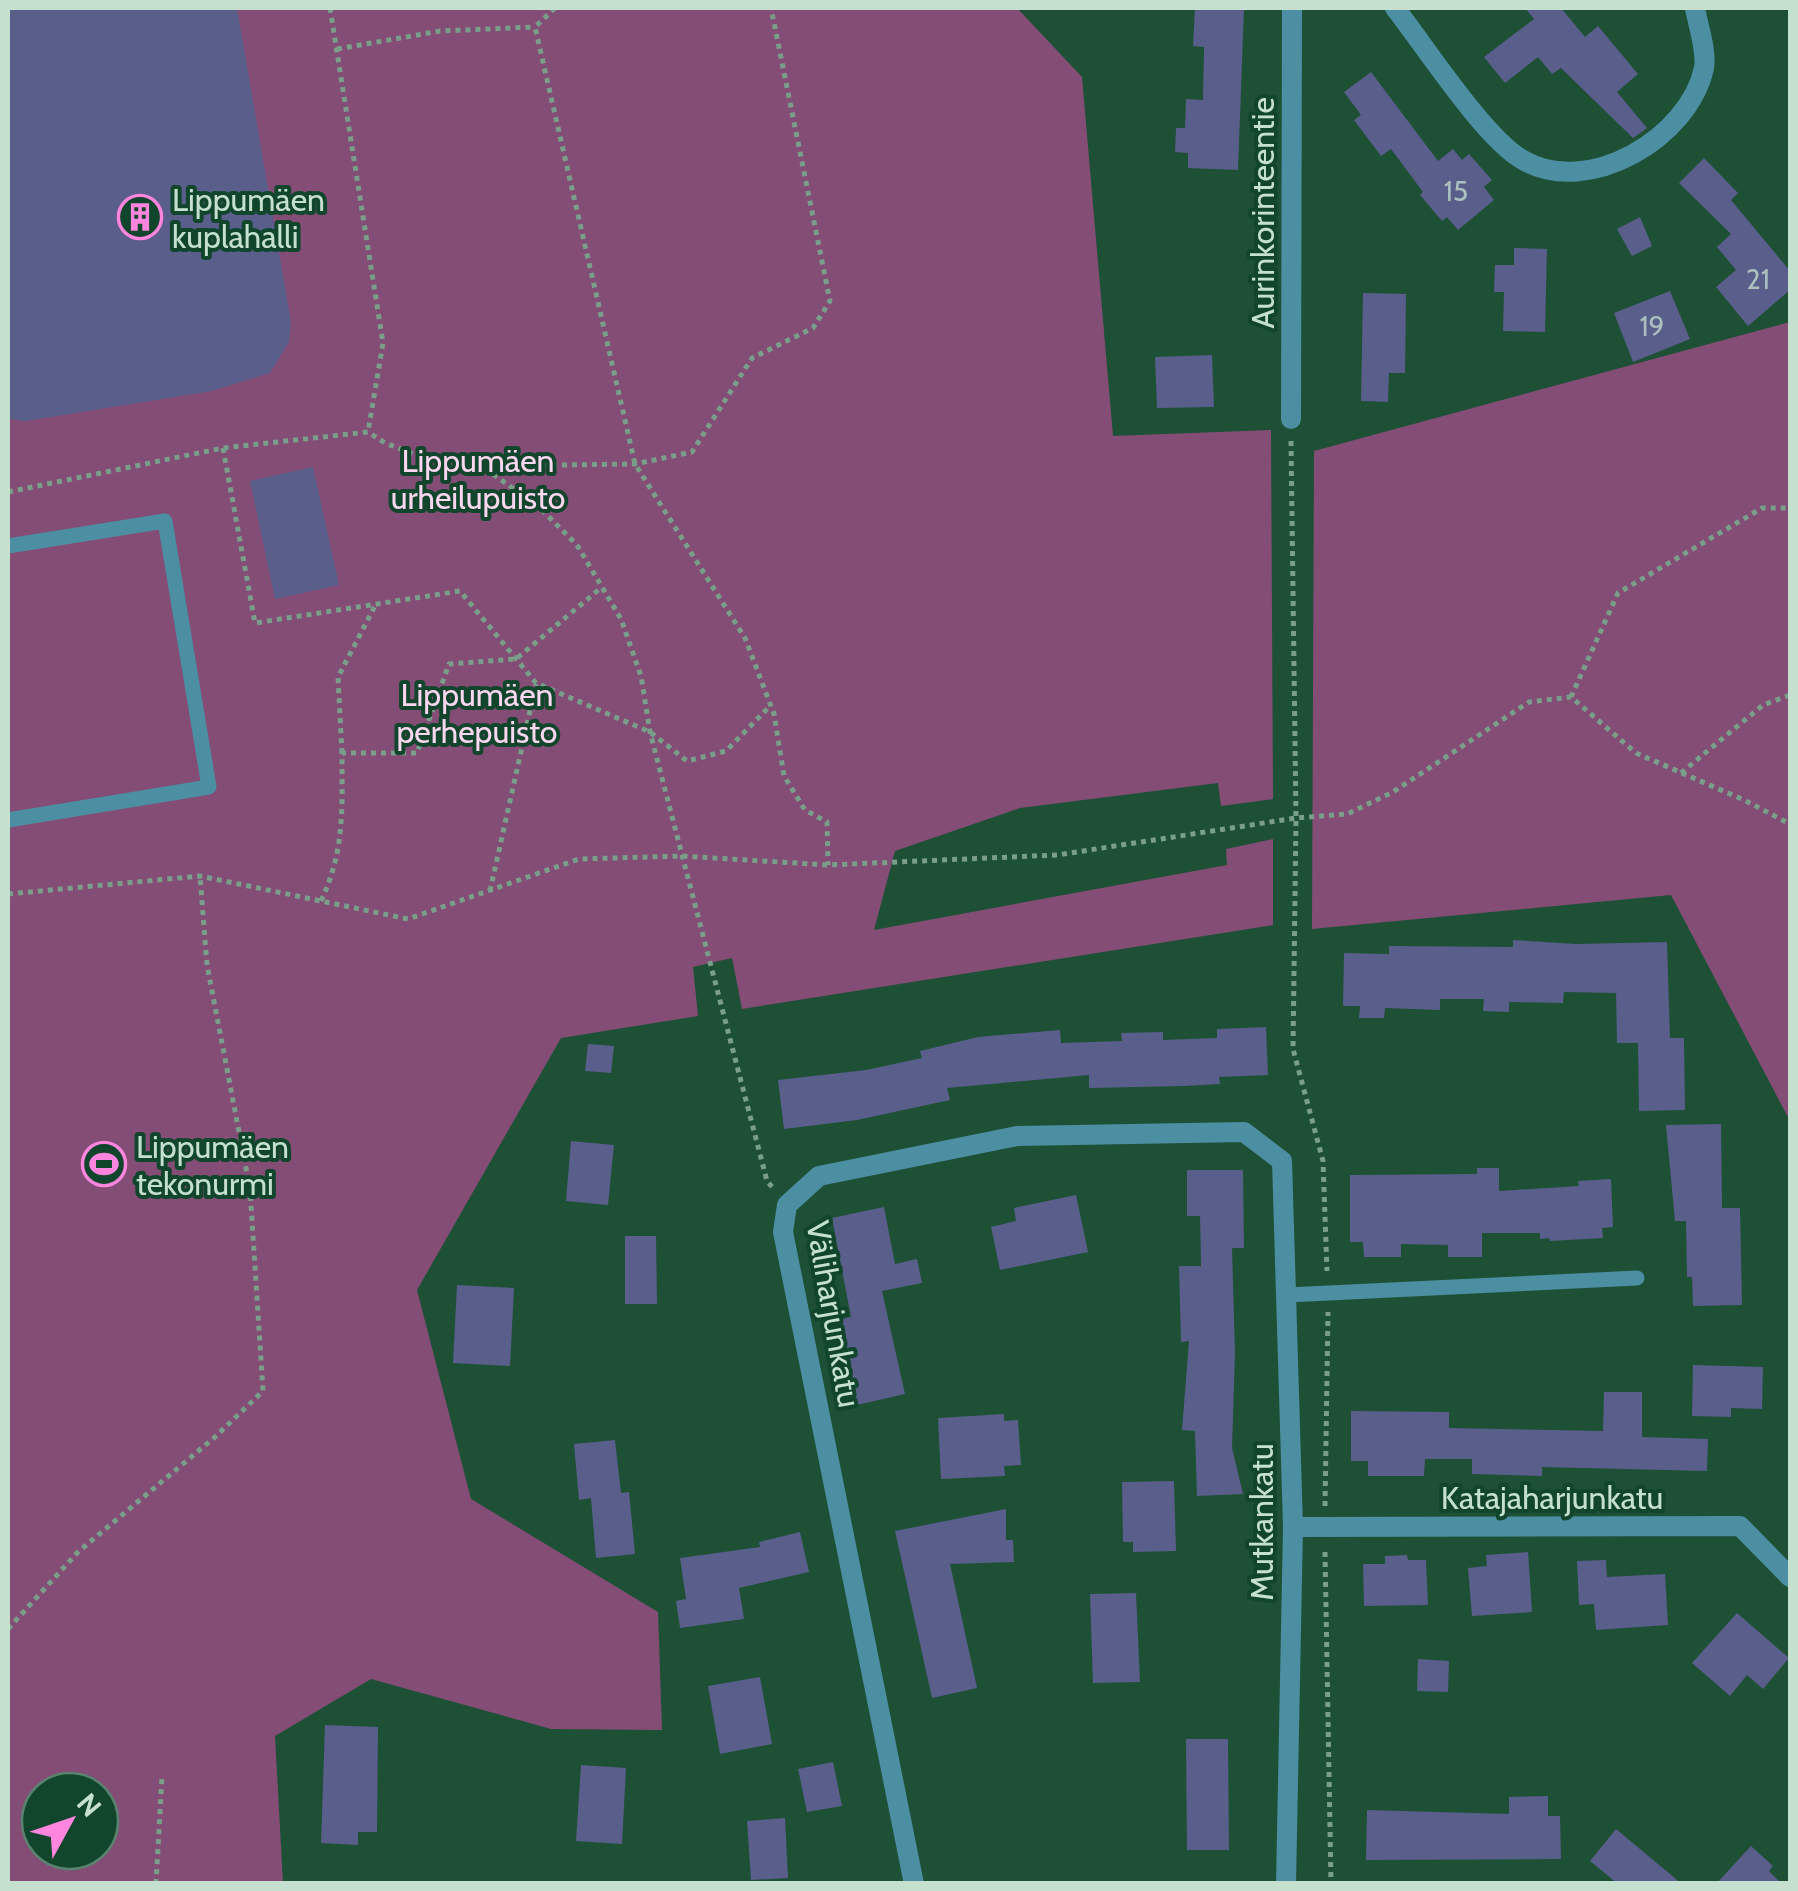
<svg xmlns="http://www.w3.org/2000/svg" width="1798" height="1891" viewBox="0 0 1798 1891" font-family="Cabin,sans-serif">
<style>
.green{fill:#844d75;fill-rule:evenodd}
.building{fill:#595e8a}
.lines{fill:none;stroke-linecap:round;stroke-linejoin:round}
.path{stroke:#799e8a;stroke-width:5;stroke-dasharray:5 5;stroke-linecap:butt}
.lane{stroke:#4c8fa2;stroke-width:15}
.street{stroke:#4c8fa2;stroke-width:20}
.labels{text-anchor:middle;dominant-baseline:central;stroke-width:8;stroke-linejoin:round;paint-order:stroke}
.number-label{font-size:28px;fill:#abc0be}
.poi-label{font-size:32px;fill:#c6e0d0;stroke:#11452c;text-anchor:start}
.street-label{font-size:32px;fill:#c6e0d0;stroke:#11452c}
.park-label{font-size:32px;fill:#fdd7f0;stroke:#11452c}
</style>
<rect width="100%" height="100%" fill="#1e5036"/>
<g class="green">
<path d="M8,8H1017L1082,77L1113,436L1271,430L1273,799L1221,806L1218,783L1020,808L895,851L874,930L1227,865L1226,849L1273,839V925L742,1009L732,958L693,967L698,1016L561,1038L417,1290L471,1499L658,1612L662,1730L551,1729L371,1679L275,1736L283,1883L8,1884ZM40,1791H100V1851H40Z"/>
<path d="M1790,322V1121L1671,895L1312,929L1314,451Z"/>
</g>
<g class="building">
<path d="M8,8H237L291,322L289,342L270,373L212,391L26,421L8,419Z"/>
<path d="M1195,8H1244L1238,170L1188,168V153L1175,152L1176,128H1185L1186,99L1203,100L1204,47L1193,46Z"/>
<path d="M1525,8H1561L1585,37L1598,26L1638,74L1617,92L1647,128L1633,138L1561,68L1552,74L1538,57L1505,83L1484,57L1534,19Z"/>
<path d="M1371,72L1438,161L1453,149L1462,160L1469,154L1492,180L1484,187L1494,200L1458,230L1447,217L1442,221L1420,195L1423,192L1391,149L1381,156L1354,120L1361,115L1344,92Z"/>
<path d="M1704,158L1738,193L1731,200L1790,271V290L1748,326L1716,287L1736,270L1717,247L1731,234L1679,183Z"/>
<path d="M1640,217L1652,246L1632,256L1617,229Z"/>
<path d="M1514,248L1547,249L1545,332L1503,331L1504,292H1494L1495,265H1514Z"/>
<path d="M1670,291L1690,339L1633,362L1614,313Z"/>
<path d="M1363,293L1406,294L1405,373H1389L1388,402L1361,401Z"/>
<path d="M1212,355L1214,407L1157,408L1155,357Z"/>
<path d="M313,467L339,585L275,599L250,481Z"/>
<path d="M1513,940L1576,944L1667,942L1670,1038H1684L1685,1110L1639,1111L1638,1043H1617L1616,993L1564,992L1563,1003L1509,1002V1012L1483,1011L1484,999H1440V1010L1385,1008L1384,1018H1359L1360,1006H1343L1344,953L1389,954V946L1513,947Z"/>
<path d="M1266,1027L1268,1075L1219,1077L1220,1084L1185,1086L1089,1088V1075L947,1088L950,1100L857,1120L784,1129L778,1080L866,1070L922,1058L920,1051L978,1037L1060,1030L1061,1043L1122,1041L1121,1033L1163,1032V1040L1217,1038V1029Z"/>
<path d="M588,1044L614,1046L611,1073L585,1071Z"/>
<path d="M1721,1124L1722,1208H1740L1742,1305L1693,1306L1692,1277H1687L1686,1221H1675L1666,1125Z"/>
<path d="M571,1141L614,1145L608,1205L566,1201Z"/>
<path d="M1477,1168H1499V1191L1579,1186L1578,1181L1611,1179L1613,1227L1602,1228L1603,1238L1550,1241L1549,1238L1540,1239V1233H1482V1257H1448V1245L1401,1244V1257H1364L1363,1242H1350V1175L1477,1174Z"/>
<path d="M1187,1170H1243L1244,1248H1232L1235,1352L1232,1448L1243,1494L1197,1496L1195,1431L1182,1430L1189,1341L1181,1342L1179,1266H1201L1200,1216H1187Z"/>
<path d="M1076,1195L1088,1252L1000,1270L991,1227L1016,1221L1014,1208Z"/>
<path d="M884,1207L895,1264L917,1259L922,1283L882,1291L905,1394L857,1405L838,1320L851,1317L832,1218Z"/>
<path d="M625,1236H656L657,1304H625Z"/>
<path d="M457,1285L514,1288L510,1366L453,1363Z"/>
<path d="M1693,1365L1763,1367L1762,1409L1731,1408V1417L1692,1416Z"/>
<path d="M1604,1392H1642V1437L1708,1439L1707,1471L1542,1467V1476L1472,1474V1459H1425L1424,1476H1368V1461H1351V1411L1449,1412V1428L1603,1431Z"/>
<path d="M1004,1414V1421L1018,1420L1021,1465L1004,1466L1005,1476L941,1479L938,1418Z"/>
<path d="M615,1440L621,1493L629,1492L635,1554L596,1558L591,1498L579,1500L574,1444Z"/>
<path d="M1174,1481L1176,1551L1133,1552V1542H1123L1122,1482Z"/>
<path d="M1006,1509V1540H1013L1014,1562L950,1564L977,1688L932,1698L895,1531Z"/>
<path d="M800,1532L809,1572L739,1588L744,1619L680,1628L676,1601L686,1599L680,1558L760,1547L759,1542Z"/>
<path d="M1528,1552L1532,1612L1472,1616L1468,1568L1487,1566L1486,1555Z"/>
<path d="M1407,1555L1408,1560H1426L1428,1605L1364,1606L1363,1564H1385V1556Z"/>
<path d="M1606,1560L1607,1577L1665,1574L1668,1625L1596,1630L1594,1604L1579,1605L1577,1561Z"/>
<path d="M1136,1593L1140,1682L1093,1683L1090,1594Z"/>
<path d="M1737,1613L1789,1658L1763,1689L1747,1675L1730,1696L1692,1663Z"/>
<path d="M1418,1659L1449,1661L1448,1692L1417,1691Z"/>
<path d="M760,1677L772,1744L720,1754L708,1686Z"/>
<path d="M325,1725L378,1727L377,1832H358V1845L321,1843Z"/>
<path d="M1186,1739H1228L1229,1850H1187Z"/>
<path d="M833,1762L842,1806L807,1812L798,1769Z"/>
<path d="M581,1765L626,1768L622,1844L576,1841Z"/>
<path d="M1548,1796V1816H1560L1561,1859L1366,1860L1367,1810L1509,1814V1797Z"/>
<path d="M785,1818L788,1878L751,1880L747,1821Z"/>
<path d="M1616,1829L1682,1884H1618L1590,1861Z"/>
<path d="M1751,1846L1773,1866L1769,1871L1782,1884H1716Z"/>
</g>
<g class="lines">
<g class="path">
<path d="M330,8L383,343L368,432"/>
<path d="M555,8L535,27L635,464L745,638L774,714L784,776L805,810L827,822L828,865"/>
<path d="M337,49L440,31L535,27"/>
<path d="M1291,441L1296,818L1293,1049L1323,1161L1327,1271"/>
<path d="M223,448L255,623L460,591L536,683L650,732L687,761L726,751L771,705"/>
<path d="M482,466L635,464L692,452L752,358L813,328L830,301L771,8"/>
<path d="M8,492L223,448L368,432L385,443L432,461L482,466L540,508L577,545L621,619L641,676L650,732L767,1181L773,1188"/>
<path d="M1571,697L1618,593L1762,508H1790"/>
<path d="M342,753L338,677L376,604"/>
<path d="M1681,773L1763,705L1790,695"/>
<path d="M490,891L536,684"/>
<path d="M8,894L200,876L408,919L579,859L682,856L828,865L1057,855L1296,818L1347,814L1393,792L1529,702L1571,697L1636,753L1744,800L1790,824"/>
<path d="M321,901C345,850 342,809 342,753H417L449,664L516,659L602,587"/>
<path d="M1325,1506L1328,1312"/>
<path d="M1325,1552L1331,1884"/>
<path d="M8,1629L78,1552L215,1437L263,1391L250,1189L207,965L200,876"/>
<path d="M156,1884L162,1776"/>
</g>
<g class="lane">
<path d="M8,546L165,521L209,787L8,820"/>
<path d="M1287,1295L1637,1278"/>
</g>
<g class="street">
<path d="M1395,8C1425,46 1484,138 1523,160C1588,198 1689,138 1704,68C1707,51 1698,25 1695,8"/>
<path d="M1291,419L1292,8"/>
<path d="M1293,1527L1740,1526L1790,1577"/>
<path d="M914,1884L783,1232L787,1205L819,1176L1017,1136L1244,1132L1282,1161L1293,1527L1286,1884"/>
</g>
</g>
<defs>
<symbol id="building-ring" viewBox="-11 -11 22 22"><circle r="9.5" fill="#11452c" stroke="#ff85df" stroke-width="1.5"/><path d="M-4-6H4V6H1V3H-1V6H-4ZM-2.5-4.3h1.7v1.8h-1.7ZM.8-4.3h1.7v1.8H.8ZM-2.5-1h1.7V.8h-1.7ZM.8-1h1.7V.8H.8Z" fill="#ff85df"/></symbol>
<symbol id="stadium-ring" viewBox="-11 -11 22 22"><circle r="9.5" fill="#11452c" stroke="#ff85df" stroke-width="1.5"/><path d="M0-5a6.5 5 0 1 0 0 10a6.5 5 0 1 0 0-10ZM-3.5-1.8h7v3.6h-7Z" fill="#ff85df"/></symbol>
</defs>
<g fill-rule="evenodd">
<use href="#building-ring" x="115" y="192" width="50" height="50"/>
<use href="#stadium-ring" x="79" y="1139" width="50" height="50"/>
</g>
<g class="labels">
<g class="number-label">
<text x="1456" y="191">15</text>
<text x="1758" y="279">21</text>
<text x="1652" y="326">19</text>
</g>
<g class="poi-label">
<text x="172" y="199">Lippumäen<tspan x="172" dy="37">kuplahalli</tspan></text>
<text x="136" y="1146">Lippumäen<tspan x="136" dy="37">tekonurmi</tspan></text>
</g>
<g class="street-label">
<text transform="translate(1262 213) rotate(-90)">Aurinkorinteentie</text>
<text transform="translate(834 1314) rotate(80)">Väliharjunkatu</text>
<text x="1552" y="1497">Katajaharjunkatu</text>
<text transform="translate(1261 1522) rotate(-90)">Mutkankatu</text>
</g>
<g class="park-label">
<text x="478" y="460">Lippumäen<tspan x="478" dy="37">urheilupuisto</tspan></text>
<text x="477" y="694">Lippumäen<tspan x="477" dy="37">perhepuisto</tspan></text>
</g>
</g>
<rect width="1798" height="1891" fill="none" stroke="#c6e0d0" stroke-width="20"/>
<g transform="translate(70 1821) rotate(50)"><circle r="48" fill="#11452c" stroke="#59836e" stroke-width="2.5"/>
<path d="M0-8L18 38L0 25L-18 38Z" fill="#ff85df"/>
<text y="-15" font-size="28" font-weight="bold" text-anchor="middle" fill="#c6e0d0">N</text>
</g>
</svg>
